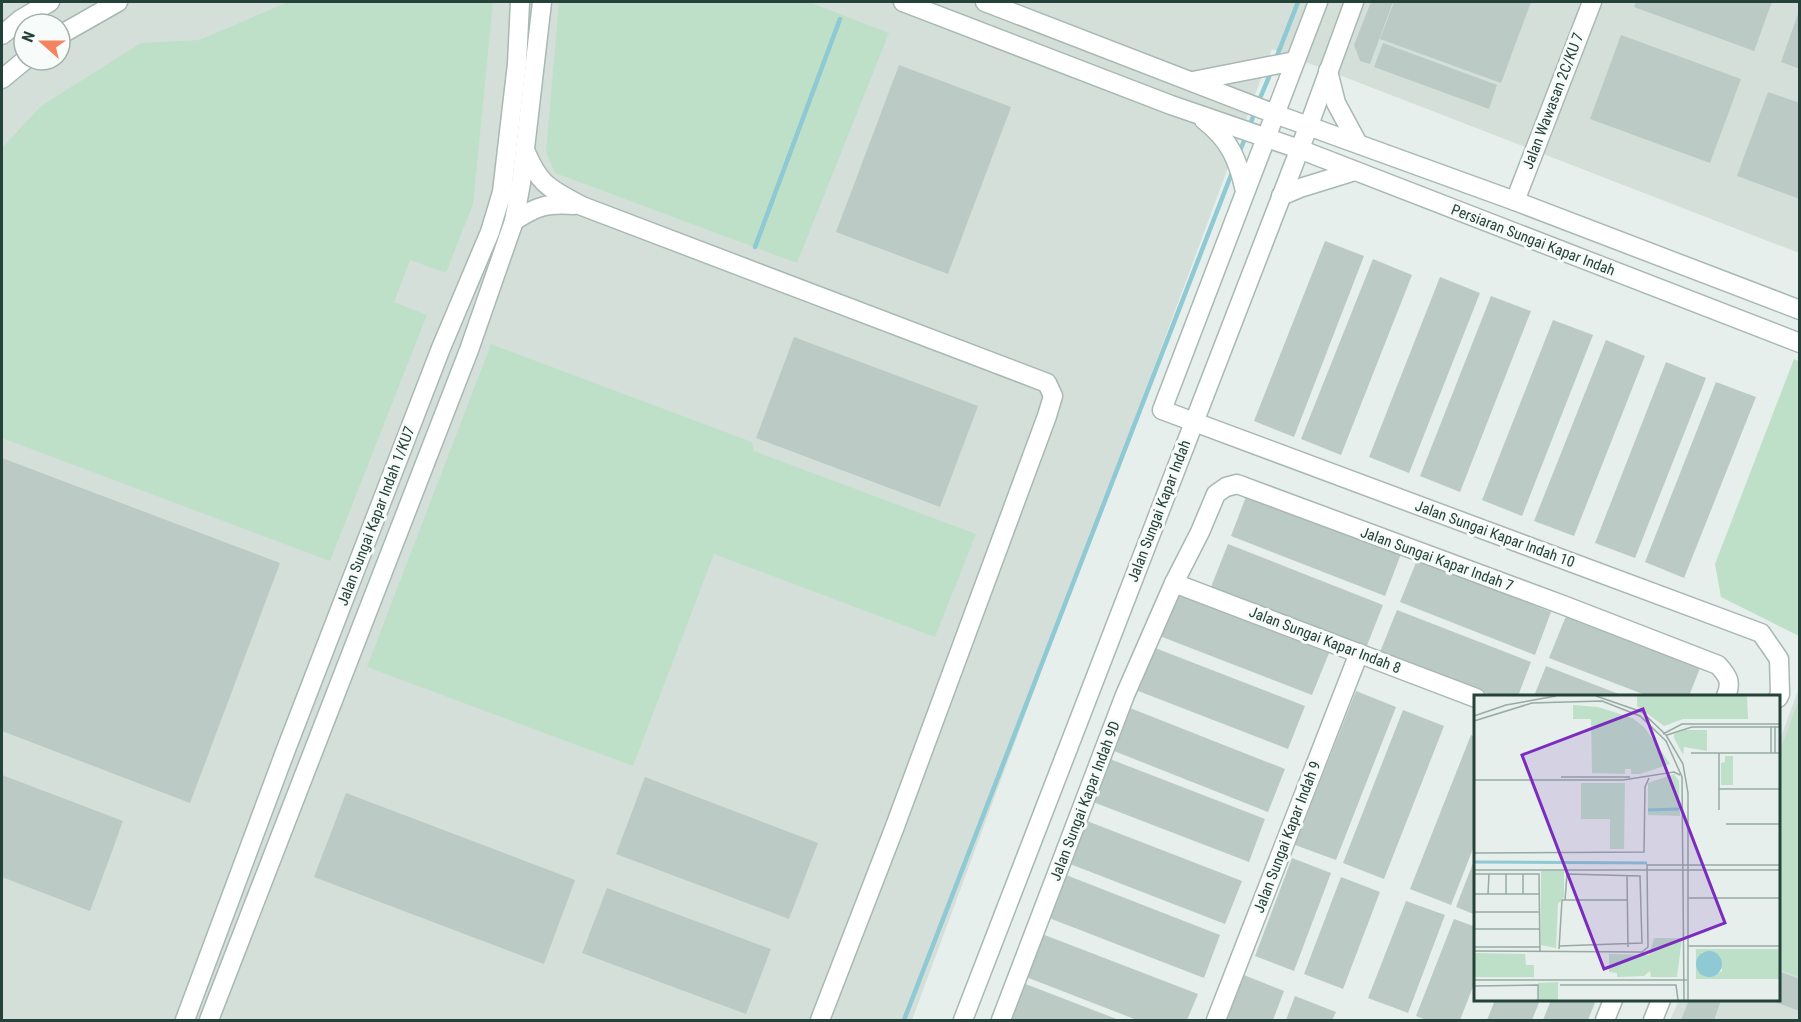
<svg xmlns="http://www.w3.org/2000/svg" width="1801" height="1022" viewBox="0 0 1801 1022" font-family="'Roboto Condensed',sans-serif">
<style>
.built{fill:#d4dfda;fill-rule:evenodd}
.green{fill:#bfe0c8}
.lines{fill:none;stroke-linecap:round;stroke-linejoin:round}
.stream{stroke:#8ec9d4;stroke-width:4.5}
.building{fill:#bbcac4}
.minor-casing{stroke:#a8b8b2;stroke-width:21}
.minor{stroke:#fff;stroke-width:18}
.labels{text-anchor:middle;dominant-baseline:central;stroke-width:6;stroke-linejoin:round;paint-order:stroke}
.street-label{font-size:15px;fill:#24423a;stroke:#f7fbf9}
.inset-river{fill:none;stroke:#8ec9d4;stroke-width:3}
.inset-road{fill:none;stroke:#98aaa4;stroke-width:1.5}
.view{fill:#7b2cbf;fill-opacity:0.15;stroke:#7b2cbf;stroke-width:3}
.inset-edge{fill:none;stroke:#24423a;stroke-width:3}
</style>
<rect width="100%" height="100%" fill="#e6efeb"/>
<g class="built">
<path d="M2,2H1799V253L1272,49L912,1020H2ZM24,24H60V60H24Z"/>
<path d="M1799,688V1020H1670L1679,1000H1778L1779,742Z"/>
</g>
<g class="green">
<path d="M288,2H493L473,204L446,273L410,260L394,302L427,315L330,561L2,438V148L41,106L141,43L199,40Z"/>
<path d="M559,2H809L889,33L797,263L555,173L546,152Z"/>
<path d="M491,344L752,442L754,451L976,534L935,637L714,554L633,766L367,667Z"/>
<path d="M1794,359L1800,362L1799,636L1721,597L1715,564Z"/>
<path d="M1799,699V977L1778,969L1779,754Z"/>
</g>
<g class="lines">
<g class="stream">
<path d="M1275,61L1298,2"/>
<path d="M1258,103L1271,72"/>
<path d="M1249,128L1255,111"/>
<path d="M1239,153L1246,136"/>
<path d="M755,247L840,19"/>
<path d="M904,1020L1233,170"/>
</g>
</g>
<g class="building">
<path d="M1371,2H1393L1370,64L1360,61L1354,45Z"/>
<path d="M1394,2H1531L1501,83L1380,39Z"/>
<path d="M1636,2H1772L1754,51L1634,7Z"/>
<path d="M1799,11H1800V69L1781,62Z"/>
<path d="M1621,35L1741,79L1710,163L1590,119Z"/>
<path d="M1383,43L1497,85L1489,109L1374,67Z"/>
<path d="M899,65L1011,107L948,274L836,232Z"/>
<path d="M1768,92L1800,103V199L1737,176Z"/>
<path d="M1325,241L1364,256L1294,437L1254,421Z"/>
<path d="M1373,259L1412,275L1341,455L1301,439Z"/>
<path d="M1440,277L1480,293L1409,473L1369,457Z"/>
<path d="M1491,296L1531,311L1460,492L1420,476Z"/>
<path d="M1553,320L1593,335L1522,516L1482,500Z"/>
<path d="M794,337L978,406L940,507L756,438Z"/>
<path d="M1606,340L1645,356L1574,536L1534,521Z"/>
<path d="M1666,362L1706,378L1635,558L1595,543Z"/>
<path d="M1716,382L1756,397L1684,578L1645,562Z"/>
<path d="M2,458L280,563L190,803L2,731Z"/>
<path d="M1247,494L1401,554L1385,596L1231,536Z"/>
<path d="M1228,544L1383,605L1366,648L1211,587Z"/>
<path d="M1417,560L1551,612L1535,655L1400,602Z"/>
<path d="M1174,592L1329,653L1312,695L1157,635Z"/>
<path d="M1397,610L1531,662L1518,696H1494L1380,652Z"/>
<path d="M1566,616L1700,668L1689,696H1648L1549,658Z"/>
<path d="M1150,646L1305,706L1288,749L1133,689Z"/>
<path d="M1546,666L1624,696H1534Z"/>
<path d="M1356,691L1396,707L1336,860L1295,845Z"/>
<path d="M1130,708L1285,769L1268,812L1114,751Z"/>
<path d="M1403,710L1444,726L1384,879L1343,863Z"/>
<path d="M1471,735L1476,737V841L1451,905L1410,889Z"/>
<path d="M1110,759L1265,819L1249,862L1093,802Z"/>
<path d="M2,775L123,821L90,911L2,877Z"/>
<path d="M645,777L818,843L789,919L616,854Z"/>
<path d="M346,793L575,880L544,964L314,877Z"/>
<path d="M1087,821L1242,881L1225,924L1070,864Z"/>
<path d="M1292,858L1331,873L1294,971L1255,956Z"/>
<path d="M1475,858H1476V915L1456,907Z"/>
<path d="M1066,875L1220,935L1204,978L1049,918Z"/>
<path d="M1341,877L1380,892L1343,989L1304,974Z"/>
<path d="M607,888L771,949L746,1014L582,953Z"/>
<path d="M1406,901L1445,915L1408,1013L1368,998Z"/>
<path d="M1454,919L1476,927V979L1460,1020H1427L1416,1016Z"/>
<path d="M1042,934L1198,994L1187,1020H1137L1026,977Z"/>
<path d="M1778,971L1800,979V1011L1769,1000H1778Z"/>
<path d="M1244,975L1284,991L1273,1020H1226Z"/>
<path d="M1023,983L1119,1020H1009Z"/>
<path d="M1295,996L1336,1012L1332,1020H1286Z"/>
<path d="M1495,1000H1540L1532,1020H1487Z"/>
<path d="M1551,1000H1596L1588,1020H1543Z"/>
<path d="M1689,1000H1721L1714,1020H1681Z"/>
</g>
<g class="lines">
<defs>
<g id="minor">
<path d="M903,2L1171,105L1299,149L1800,343"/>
<path d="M985,2L1275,114L1515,201L1800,310"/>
<path d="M1318,2L1162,410L1761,633L1779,659L1780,694L1778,698"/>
<path d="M2,35L21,19L50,2"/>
<path d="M60,35L118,2"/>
<path d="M1328,71L1336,103L1357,142"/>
<path d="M2,79L25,60"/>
<path d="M1193,81L1295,61"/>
<path d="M1204,120C1230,140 1238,160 1245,191"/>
<path d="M525,150C540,186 549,188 582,206L1047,383L1053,396L1047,416L894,829L820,1020"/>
<path d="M1281,196L1300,188L1355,171"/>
<path d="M1515,201L1592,2"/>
<path d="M514,221C537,206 547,203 574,205"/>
<path d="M1174,583L1476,698"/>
<path d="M185,1020L285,752L441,348L490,232L502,192L517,64L520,2"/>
<path d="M209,1020L469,350L514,221L521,183L542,2"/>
<path d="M963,1020L1309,125L1354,2"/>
<path d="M1001,1020L1125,695L1174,583L1200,532L1216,494L1226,487L1237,484L1563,605L1718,665C1728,676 1732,682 1726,696"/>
<path d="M1216,1020L1359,653"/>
<path d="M1605,1020L1613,1000"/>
<path d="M1653,1020L1661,1000"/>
</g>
</defs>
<use href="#minor" class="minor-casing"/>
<use href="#minor" class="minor"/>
</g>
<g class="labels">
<g class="street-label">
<text transform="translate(1553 101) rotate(-69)">Jalan Wawasan 2C/KU 7</text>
<text transform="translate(1533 240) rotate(21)">Persiaran Sungai Kapar Indah</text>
<text transform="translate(1159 511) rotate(-69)">Jalan Sungai Kapar Indah</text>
<text transform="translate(376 516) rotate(-69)">Jalan Sungai Kapar Indah 1/KU7</text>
<text transform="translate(1495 534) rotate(20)">Jalan Sungai Kapar Indah 10</text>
<text transform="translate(1437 559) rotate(20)">Jalan Sungai Kapar Indah 7</text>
<text transform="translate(1325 640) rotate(21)">Jalan Sungai Kapar Indah 8</text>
<text transform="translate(1085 801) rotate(-69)">Jalan Sungai Kapar Indah 9D</text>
<text transform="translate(1287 837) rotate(-69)">Jalan Sungai Kapar Indah 9</text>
</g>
</g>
<g transform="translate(1474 695)">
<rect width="306" height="306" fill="#e6efeb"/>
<path d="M163,1H273L274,24H209L190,31L163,11ZM99,10L124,12L158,23L170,32L196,69L166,79H157V74H151V79L118,78L117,24H99ZM211,35H233V56L210,52L209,60L200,43V39ZM251,61H259V90H247V68L251,67ZM200,79L205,86L206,121L174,120V88ZM107,88H151L150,154H136V124H107ZM67,176H90V202L84,209L82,253L67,250ZM180,243H208L203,282H177L176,276L170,281L143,282V278L135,277V259L175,260ZM222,254H306V284H222ZM228,257L246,261L248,276L240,281L222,270ZM0,258L51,259L52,270H60V282H0ZM84,287V305H64V288Z" fill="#bfe0c8" fill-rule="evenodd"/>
<path d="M222 269a13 13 0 1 1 26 0a13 13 0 1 1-26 0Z" fill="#8ec9d4"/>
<path class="inset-river" d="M174,115L205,114M0,167L173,168"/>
<path class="inset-road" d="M122,1L168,17L192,40L209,69L214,98V305M0,21L32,10L82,1M0,26L58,8L128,6L166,21L192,46L208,82L210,305M297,31V58M301,31V58M189,39L208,29H306M193,40L218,32H306M217,58H306M87,82H156M0,85H149L200,77L206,80M245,94H306M245,115V58M252,129H306M0,158L170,157L171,92L175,83M0,175H306M0,179H65L66,256M153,180L154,252M0,199H66M14,199L15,179M32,199V179M49,199V179M214,203H306M0,217H66M0,234H66M85,251L168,248L166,181L93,179L91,205M214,251H306M0,252H66M85,254L88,205H153M0,256L168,257L174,252L173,170H306M0,285H213M86,290H202L204,305M0,291L64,290V305"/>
<path class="view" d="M169,14L251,228L130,274L48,60Z"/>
<rect width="306" height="306" class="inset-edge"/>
</g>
<rect width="1801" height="1022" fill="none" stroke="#24423a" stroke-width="6"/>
<g transform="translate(42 42) rotate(291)"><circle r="28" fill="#f7fbf9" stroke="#a3b1ad" stroke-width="1.5"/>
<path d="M0-4.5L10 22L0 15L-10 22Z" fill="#f4845f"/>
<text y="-9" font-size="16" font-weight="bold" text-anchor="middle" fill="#24423a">N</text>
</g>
</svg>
